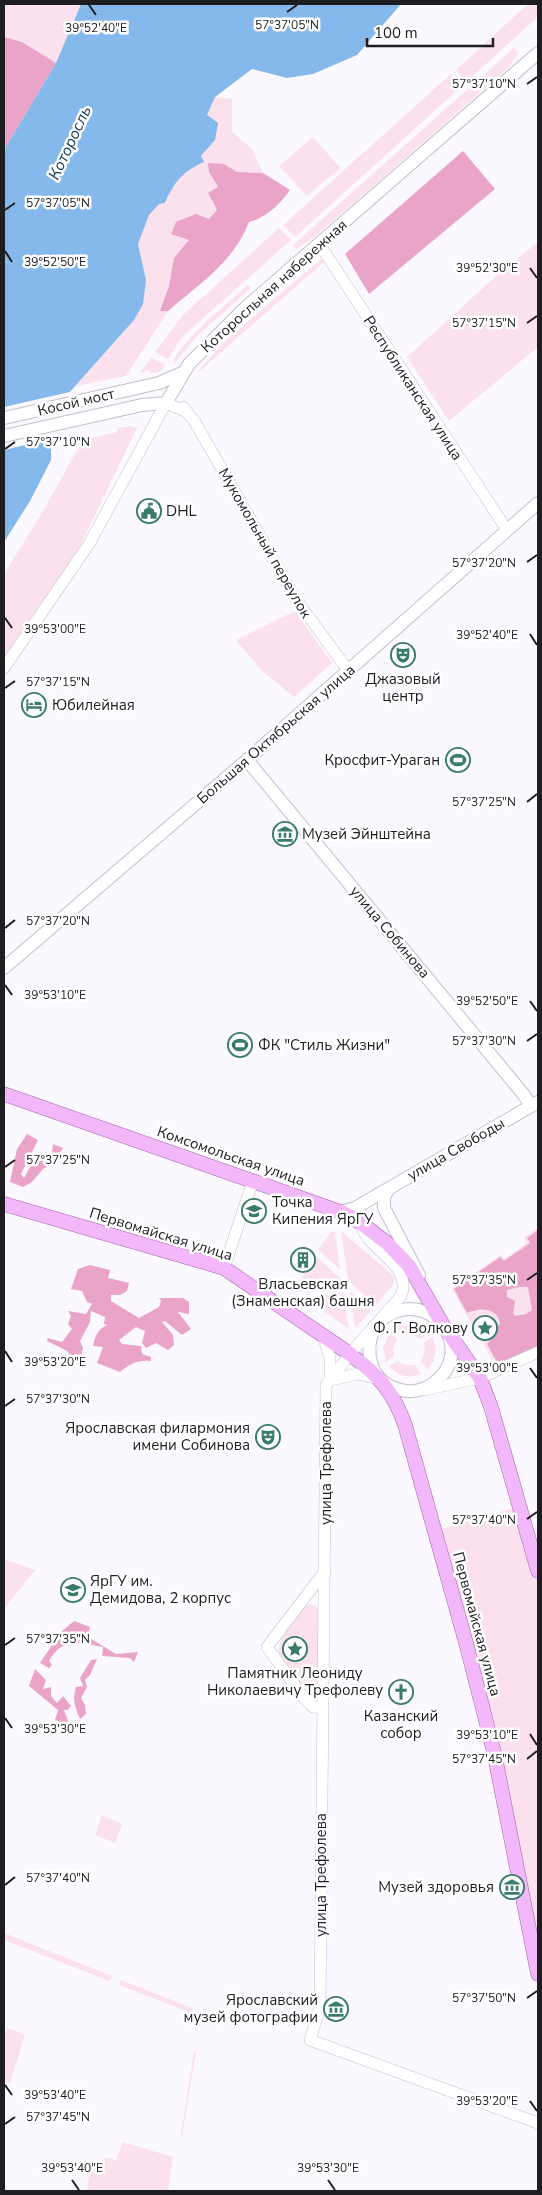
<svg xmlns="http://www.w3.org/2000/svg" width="542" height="2195" viewBox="0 0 542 2195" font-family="'Nunito Sans',sans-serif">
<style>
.green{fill:#fbe0ed}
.forest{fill:#e9a4c7;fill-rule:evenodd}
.water{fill:#85b8eb}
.pier{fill:#fbf9ff}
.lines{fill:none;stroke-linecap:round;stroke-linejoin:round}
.tertiary-casing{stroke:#c2c0c8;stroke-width:12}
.secondary-casing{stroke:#c2c0c8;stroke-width:14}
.primary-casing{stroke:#a263ab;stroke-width:15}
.tertiary{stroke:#fff;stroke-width:11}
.secondary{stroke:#fff;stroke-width:12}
.primary{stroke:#f2b8f9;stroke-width:14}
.ticks{fill:none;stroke:#1e1d21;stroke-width:2}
.labels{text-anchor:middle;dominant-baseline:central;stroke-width:5;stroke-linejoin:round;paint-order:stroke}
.street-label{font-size:15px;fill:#1e1d21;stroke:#fff}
.poi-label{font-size:15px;fill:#1e1d21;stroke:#fff;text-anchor:start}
.water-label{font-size:16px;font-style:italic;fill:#14385a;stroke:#fff}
.ticks-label{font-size:12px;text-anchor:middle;fill:#1e1d21;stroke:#fff;stroke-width:5;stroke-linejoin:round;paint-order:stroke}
</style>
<rect width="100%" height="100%" fill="#fbf9ff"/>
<g class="green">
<path d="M4,4H81L56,63L22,42L4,37Z"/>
<path d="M528,4H538V17L466,82L456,70Z"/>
<path d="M514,48L518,53L509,67L377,183L314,237L296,249L293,245Z"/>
<path d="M451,74L462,86L295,237L283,225Z"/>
<path d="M215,97L232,99V132L252,149L263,173L237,172L224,164L209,172L218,188L212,203L217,210L174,258L169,286L160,311H168L126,376L76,386L134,320L146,280L138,244L149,215L159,204L166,203L171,188L215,140L207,115Z"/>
<path d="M313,137L340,168L307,196L279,166Z"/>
<path d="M279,228L291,240L183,336L168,359L155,352L183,315Z"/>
<path d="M538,242V347L449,421L407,357L503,270Z"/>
<path d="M321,259L326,260L194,376L225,341Z"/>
<path d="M248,285L251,288L197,336L174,364C169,351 236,296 248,285Z"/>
<path d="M151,358L165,364L160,372L152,373L148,370L140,373Z"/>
<path d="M130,426L137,428L80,546L4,663V574L39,518L83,440L117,432L119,428Z"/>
<path d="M295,611L332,663L294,697L261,670L236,640Z"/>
<path d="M538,1228V1339L492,1360L452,1289L501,1255L504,1259L527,1243L524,1237Z"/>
<path d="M341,1231L395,1277L393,1285L375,1306L348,1280Z"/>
<path d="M331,1232H335L340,1269L318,1250Z"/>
<path d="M315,1255L341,1279L342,1287L298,1292L294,1289L316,1258Z"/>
<path d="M351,1292L371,1311L355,1328L350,1293Z"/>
<path d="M343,1293L349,1329L306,1298Z"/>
<path d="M413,1324L429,1333L421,1339L412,1334L403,1336L397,1327Z"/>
<path d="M391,1331L397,1340L393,1348L394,1356L386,1362L383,1347Z"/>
<path d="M432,1337C438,1349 436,1360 427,1370L421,1361L425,1352L424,1343Z"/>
<path d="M397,1361L405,1365H415L421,1374C409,1379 398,1376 389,1366Z"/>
<path d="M517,1507L538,1584V1962L438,1530Z"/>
<path d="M4,1559L35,1570L4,1609Z"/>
<path d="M310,1604L317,1607L319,1614L317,1684L310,1691L303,1687L279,1653C275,1643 299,1609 310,1604Z"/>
<path d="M102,1815L122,1824L115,1843L95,1835Z"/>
<path d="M4,1933L112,1976L109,1981L4,1940Z"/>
<path d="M121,1980L192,2008L194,2014L119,1985Z"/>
<path d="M7,2028L25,2034L10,2083L4,2082V2038Z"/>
<path d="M194,2050L196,2051L182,2136L181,2135Z"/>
<path d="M123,2142L173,2157L168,2191H87L91,2164L106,2158L116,2160Z"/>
</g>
<g class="forest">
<path d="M4,37L22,42L56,63L4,150Z"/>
<path d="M463,151L495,189L369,294L345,254Z"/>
<path d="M208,163L224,164L237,172L263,173L290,190C279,205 267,217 249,222C233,263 200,283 168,311H160L169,286L174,258L189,240L171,234L176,222L196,214L209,219L217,210L208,193L218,187L209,172Z"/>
<path d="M27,1134L38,1140L21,1174L24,1178L31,1165L52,1153L53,1144L63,1148L53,1163L43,1169L32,1182L23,1187L10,1182L17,1149Z"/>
<path d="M538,1230V1351L500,1368L487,1344L495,1335L494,1330L500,1324C498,1308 480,1307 467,1313L454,1289L500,1257L504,1261L530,1243L527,1238ZM519,1287H528L532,1310L526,1314L515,1316L513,1313L515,1301L507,1297V1290Z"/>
<path d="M90,1265L110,1270L108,1278L129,1283L127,1291L120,1295H111V1301L139,1318L159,1307L161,1301L159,1298H183L189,1302V1314L178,1312L191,1329L182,1335L165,1321L162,1322L173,1335L174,1345L168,1350L156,1343L146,1348L142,1343L145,1331L136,1327L119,1340L122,1344L141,1346L142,1354L151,1357V1361C137,1360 131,1363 120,1372L97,1363L103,1347L93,1346C95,1336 98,1329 107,1325L104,1324L105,1317L91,1311L90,1322L80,1341L83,1348L81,1356L74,1360L67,1351L47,1341L48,1338L62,1342L72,1329L68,1324L71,1316L68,1311L86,1314L92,1304L87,1302L82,1291L71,1289L78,1269Z"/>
<path d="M74,1621L90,1627L88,1637L116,1654L138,1652L134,1662L130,1658L102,1656L103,1647C80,1643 63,1636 49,1661L52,1665L49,1668L40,1663L61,1632Z"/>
<path d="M97,1659L90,1675L85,1680L87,1687L81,1698L85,1705L86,1714L80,1719C75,1707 72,1700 76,1687L83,1686L80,1678L91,1660Z"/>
<path d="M35,1669L46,1680L43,1689L51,1687V1696L57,1703L63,1696L71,1706L68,1710H64L68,1721L66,1724L55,1720L58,1710L29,1686Z"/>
</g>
<path class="water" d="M81,4H401L357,55L313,74L287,78L252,69L215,97L207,115L218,123L215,140L201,156L204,162C184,170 173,183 165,203L159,204L149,215L138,244L146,280L143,304L134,320L69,393L51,427V460L30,501L4,542V150L56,63Z"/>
<path class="pier" d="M74,391L53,428L54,438L4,450V407Z"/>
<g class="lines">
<defs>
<g id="tertiary">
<path d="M320,245L507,530"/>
<path d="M183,407L195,422L297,601L348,670"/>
<path d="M4,668L89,544L166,403L187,412"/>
<path d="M361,1223C366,1252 414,1263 401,1296L355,1348L326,1385L320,2008L310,2040L538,2123"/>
<path d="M224,1268L253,1181"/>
<path d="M323,1336L330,1358V1380"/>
<path d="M330,1380L358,1374L379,1379"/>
<path d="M424,1390L480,1378L538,1352"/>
<path d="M323,1708L313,1707L304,1698L267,1647L325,1571"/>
</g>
<g id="secondary">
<path d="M4,418L159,383L182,373"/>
<path d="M4,436L142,405L166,403L189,364L244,309L538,53"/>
<path d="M247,760L524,1095L531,1106"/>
<path d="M4,968L247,760L538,503"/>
<path d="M389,1188L384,1197V1208L419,1275"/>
<path d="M341,1212L355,1208L538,1102"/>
<path d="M375,1326C363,1352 370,1383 401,1390C412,1393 425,1390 434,1383C479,1349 429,1283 381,1320"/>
</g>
<g id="primary">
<path d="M4,1094L341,1212L361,1223L387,1243L409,1266L443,1325L480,1378L491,1407L538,1571"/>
<path d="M4,1204L224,1268L350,1354C378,1375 393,1391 405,1425L466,1643L494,1752L538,1974"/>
</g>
</defs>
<use href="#tertiary" class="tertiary-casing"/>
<use href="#secondary" class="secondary-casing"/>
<use href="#primary" class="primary-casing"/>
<use href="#tertiary" class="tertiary"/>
<use href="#secondary" class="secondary"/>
<use href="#primary" class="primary"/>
</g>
<path class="ticks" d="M89,5L96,15M287,12L297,5M527,84L537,77M5,210L15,203M5,251L12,262M530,268L537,278M527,323L537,316M5,449L15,442M527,562L537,555M5,618L12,628M530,634L537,645M5,688L15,681M527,802L537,794M5,928L15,920M5,985L12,995M530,1001L537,1011M527,1041L537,1034M5,1167L15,1160M527,1280L537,1273M5,1351L12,1362M530,1368L537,1378M5,1406L15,1399M527,1519L537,1512M5,1645L15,1638M5,1718L12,1728M530,1734L537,1745M527,1759L537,1751M5,1885L15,1877M527,1998L537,1991M5,2085L12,2095M530,2101L537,2111M5,2124L15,2117M72,2180L79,2190M328,2180L335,2190"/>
<defs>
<symbol id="civic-ring" viewBox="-11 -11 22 22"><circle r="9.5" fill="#fff" stroke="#3a7c6c" stroke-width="1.5"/><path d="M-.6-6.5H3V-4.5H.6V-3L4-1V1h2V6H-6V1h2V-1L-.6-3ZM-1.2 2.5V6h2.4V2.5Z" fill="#3a7c6c"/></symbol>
<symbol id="theatre-ring" viewBox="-11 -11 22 22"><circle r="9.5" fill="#fff" stroke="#3a7c6c" stroke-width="1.5"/><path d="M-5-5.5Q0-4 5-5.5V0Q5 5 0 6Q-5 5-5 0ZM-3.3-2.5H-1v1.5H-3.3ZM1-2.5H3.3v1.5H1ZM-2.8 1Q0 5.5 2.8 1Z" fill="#3a7c6c"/></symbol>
<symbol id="hotel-ring" viewBox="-11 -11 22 22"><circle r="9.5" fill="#fff" stroke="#3a7c6c" stroke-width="1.5"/><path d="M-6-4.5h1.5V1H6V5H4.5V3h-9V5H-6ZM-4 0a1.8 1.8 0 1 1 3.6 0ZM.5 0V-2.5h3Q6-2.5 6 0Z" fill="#3a7c6c"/></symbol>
<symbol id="stadium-ring" viewBox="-11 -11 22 22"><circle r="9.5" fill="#fff" stroke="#3a7c6c" stroke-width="1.5"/><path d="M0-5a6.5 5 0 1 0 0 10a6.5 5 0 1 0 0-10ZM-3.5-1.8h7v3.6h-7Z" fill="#3a7c6c"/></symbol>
<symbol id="museum-ring" viewBox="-11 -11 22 22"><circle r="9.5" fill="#fff" stroke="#3a7c6c" stroke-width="1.5"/><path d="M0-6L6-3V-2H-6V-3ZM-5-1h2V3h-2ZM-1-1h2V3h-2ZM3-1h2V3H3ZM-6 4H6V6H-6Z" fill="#3a7c6c"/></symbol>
<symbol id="university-ring" viewBox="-11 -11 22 22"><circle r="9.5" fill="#fff" stroke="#3a7c6c" stroke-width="1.5"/><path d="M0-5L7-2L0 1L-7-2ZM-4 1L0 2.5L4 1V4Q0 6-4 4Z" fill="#3a7c6c"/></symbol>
<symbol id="building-ring" viewBox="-11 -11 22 22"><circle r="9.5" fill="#fff" stroke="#3a7c6c" stroke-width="1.5"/><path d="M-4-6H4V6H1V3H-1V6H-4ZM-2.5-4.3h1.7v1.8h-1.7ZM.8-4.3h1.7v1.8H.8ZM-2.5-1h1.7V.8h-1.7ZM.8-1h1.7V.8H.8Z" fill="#3a7c6c"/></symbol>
<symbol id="sight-ring" viewBox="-11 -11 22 22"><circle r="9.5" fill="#fff" stroke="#3a7c6c" stroke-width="1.5"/><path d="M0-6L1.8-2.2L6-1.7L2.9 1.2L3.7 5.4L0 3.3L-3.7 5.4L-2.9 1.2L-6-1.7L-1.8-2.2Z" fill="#3a7c6c"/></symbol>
<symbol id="church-ring" viewBox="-11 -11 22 22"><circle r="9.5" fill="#fff" stroke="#3a7c6c" stroke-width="1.5"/><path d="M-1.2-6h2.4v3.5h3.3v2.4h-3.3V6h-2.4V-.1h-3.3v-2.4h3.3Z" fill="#3a7c6c"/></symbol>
</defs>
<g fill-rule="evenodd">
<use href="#civic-ring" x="135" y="497" width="28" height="28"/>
<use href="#theatre-ring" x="389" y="641" width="28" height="28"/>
<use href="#hotel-ring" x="20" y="691" width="28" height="28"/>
<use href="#stadium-ring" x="444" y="746" width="28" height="28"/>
<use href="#museum-ring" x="271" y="820" width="28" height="28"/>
<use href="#stadium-ring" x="226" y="1031" width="28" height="28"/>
<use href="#university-ring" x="240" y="1197" width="28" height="28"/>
<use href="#building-ring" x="289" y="1246" width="28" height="28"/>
<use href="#sight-ring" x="471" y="1314" width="28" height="28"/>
<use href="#theatre-ring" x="254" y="1423" width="28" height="28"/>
<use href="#university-ring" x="59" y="1576" width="28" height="28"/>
<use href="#sight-ring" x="281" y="1635" width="28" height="28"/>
<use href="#church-ring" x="387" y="1678" width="28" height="28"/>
<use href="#museum-ring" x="498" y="1873" width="28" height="28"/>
<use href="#museum-ring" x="322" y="1995" width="28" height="28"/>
</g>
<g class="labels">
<g class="street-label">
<text transform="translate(274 286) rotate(-42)">Которосльная набережная</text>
<text transform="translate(413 388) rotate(57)">Республиканская улица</text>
<text transform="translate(76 402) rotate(-13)">Косой мост</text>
<text transform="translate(265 543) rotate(60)">Мукомольный переулок</text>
<text transform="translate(276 734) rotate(-41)">Большая Октябрьская улица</text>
<text transform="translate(390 932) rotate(50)">улица Собинова</text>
<text transform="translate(456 1149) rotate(-30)">улица Свободы</text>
<text transform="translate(231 1156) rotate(19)">Комсомольская улица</text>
<text transform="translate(161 1234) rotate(17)">Первомайская улица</text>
<text transform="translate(326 1463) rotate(-90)">улица Трефолева</text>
<text transform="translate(477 1624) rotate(75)">Первомайская улица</text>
<text transform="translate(321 1875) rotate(-90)">улица Трефолева</text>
</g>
<g class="poi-label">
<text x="166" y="511">DHL</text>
<text x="403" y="679" text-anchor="middle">Джазовый<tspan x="403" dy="17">центр</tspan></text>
<text x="52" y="705">Юбилейная</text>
<text x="440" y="760" text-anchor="end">Кросфит-Ураган</text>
<text x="302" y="834">Музей Эйнштейна</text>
<text x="258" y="1045">ФК "Стиль Жизни"</text>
<text x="272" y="1202">Точка<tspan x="272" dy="17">Кипения ЯрГУ</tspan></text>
<text x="303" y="1284" text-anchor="middle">Власьевская<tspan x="303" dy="17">(Знаменская) башня</tspan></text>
<text x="468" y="1328" text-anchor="end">Ф. Г. Волкову</text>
<text x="250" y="1428" text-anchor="end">Ярославская филармония<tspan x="250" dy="17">имени Собинова</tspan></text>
<text x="90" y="1581">ЯрГУ им.<tspan x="90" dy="17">Демидова, 2 корпус</tspan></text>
<text x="295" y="1673" text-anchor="middle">Памятник Леониду<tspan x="295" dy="17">Николаевичу Трефолеву</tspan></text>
<text x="401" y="1716" text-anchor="middle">Казанский<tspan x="401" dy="17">собор</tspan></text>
<text x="494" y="1887" text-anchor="end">Музей здоровья</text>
<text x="318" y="2000" text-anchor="end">Ярославский<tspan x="318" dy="17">музей фотографии</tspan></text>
</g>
<g class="water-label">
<text transform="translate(70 143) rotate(-65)">Которосль</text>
</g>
</g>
<g class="ticks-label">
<text x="287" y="29">57°37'05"N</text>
<text x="96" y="32">39°52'40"E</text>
<text x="484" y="88">57°37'10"N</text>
<text x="58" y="207">57°37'05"N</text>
<text x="55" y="266">39°52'50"E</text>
<text x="487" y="272">39°52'30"E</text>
<text x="484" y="327">57°37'15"N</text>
<text x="58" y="446">57°37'10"N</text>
<text x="484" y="567">57°37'20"N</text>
<text x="55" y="633">39°53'00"E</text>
<text x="487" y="639">39°52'40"E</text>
<text x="58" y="686">57°37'15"N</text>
<text x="484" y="806">57°37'25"N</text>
<text x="58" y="925">57°37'20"N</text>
<text x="55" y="999">39°53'10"E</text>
<text x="487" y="1005">39°52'50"E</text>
<text x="484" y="1045">57°37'30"N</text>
<text x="58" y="1164">57°37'25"N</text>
<text x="484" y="1284">57°37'35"N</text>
<text x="55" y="1366">39°53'20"E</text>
<text x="487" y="1372">39°53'00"E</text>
<text x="58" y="1403">57°37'30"N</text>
<text x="484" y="1524">57°37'40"N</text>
<text x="58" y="1643">57°37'35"N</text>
<text x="55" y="1733">39°53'30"E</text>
<text x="487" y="1739">39°53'10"E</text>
<text x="484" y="1763">57°37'45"N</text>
<text x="58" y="1882">57°37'40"N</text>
<text x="484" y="2002">57°37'50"N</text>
<text x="55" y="2099">39°53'40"E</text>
<text x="487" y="2105">39°53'20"E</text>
<text x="58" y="2121">57°37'45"N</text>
<text x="72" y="2172">39°53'40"E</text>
<text x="328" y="2172">39°53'30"E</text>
</g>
<rect width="542" height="2195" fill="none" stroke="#1e1d21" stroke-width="10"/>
<path d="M367 38v8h126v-8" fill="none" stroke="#1e1d21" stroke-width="2.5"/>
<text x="374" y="38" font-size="15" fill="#1e1d21" stroke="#ffffff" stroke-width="4" paint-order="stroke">100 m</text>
</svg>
